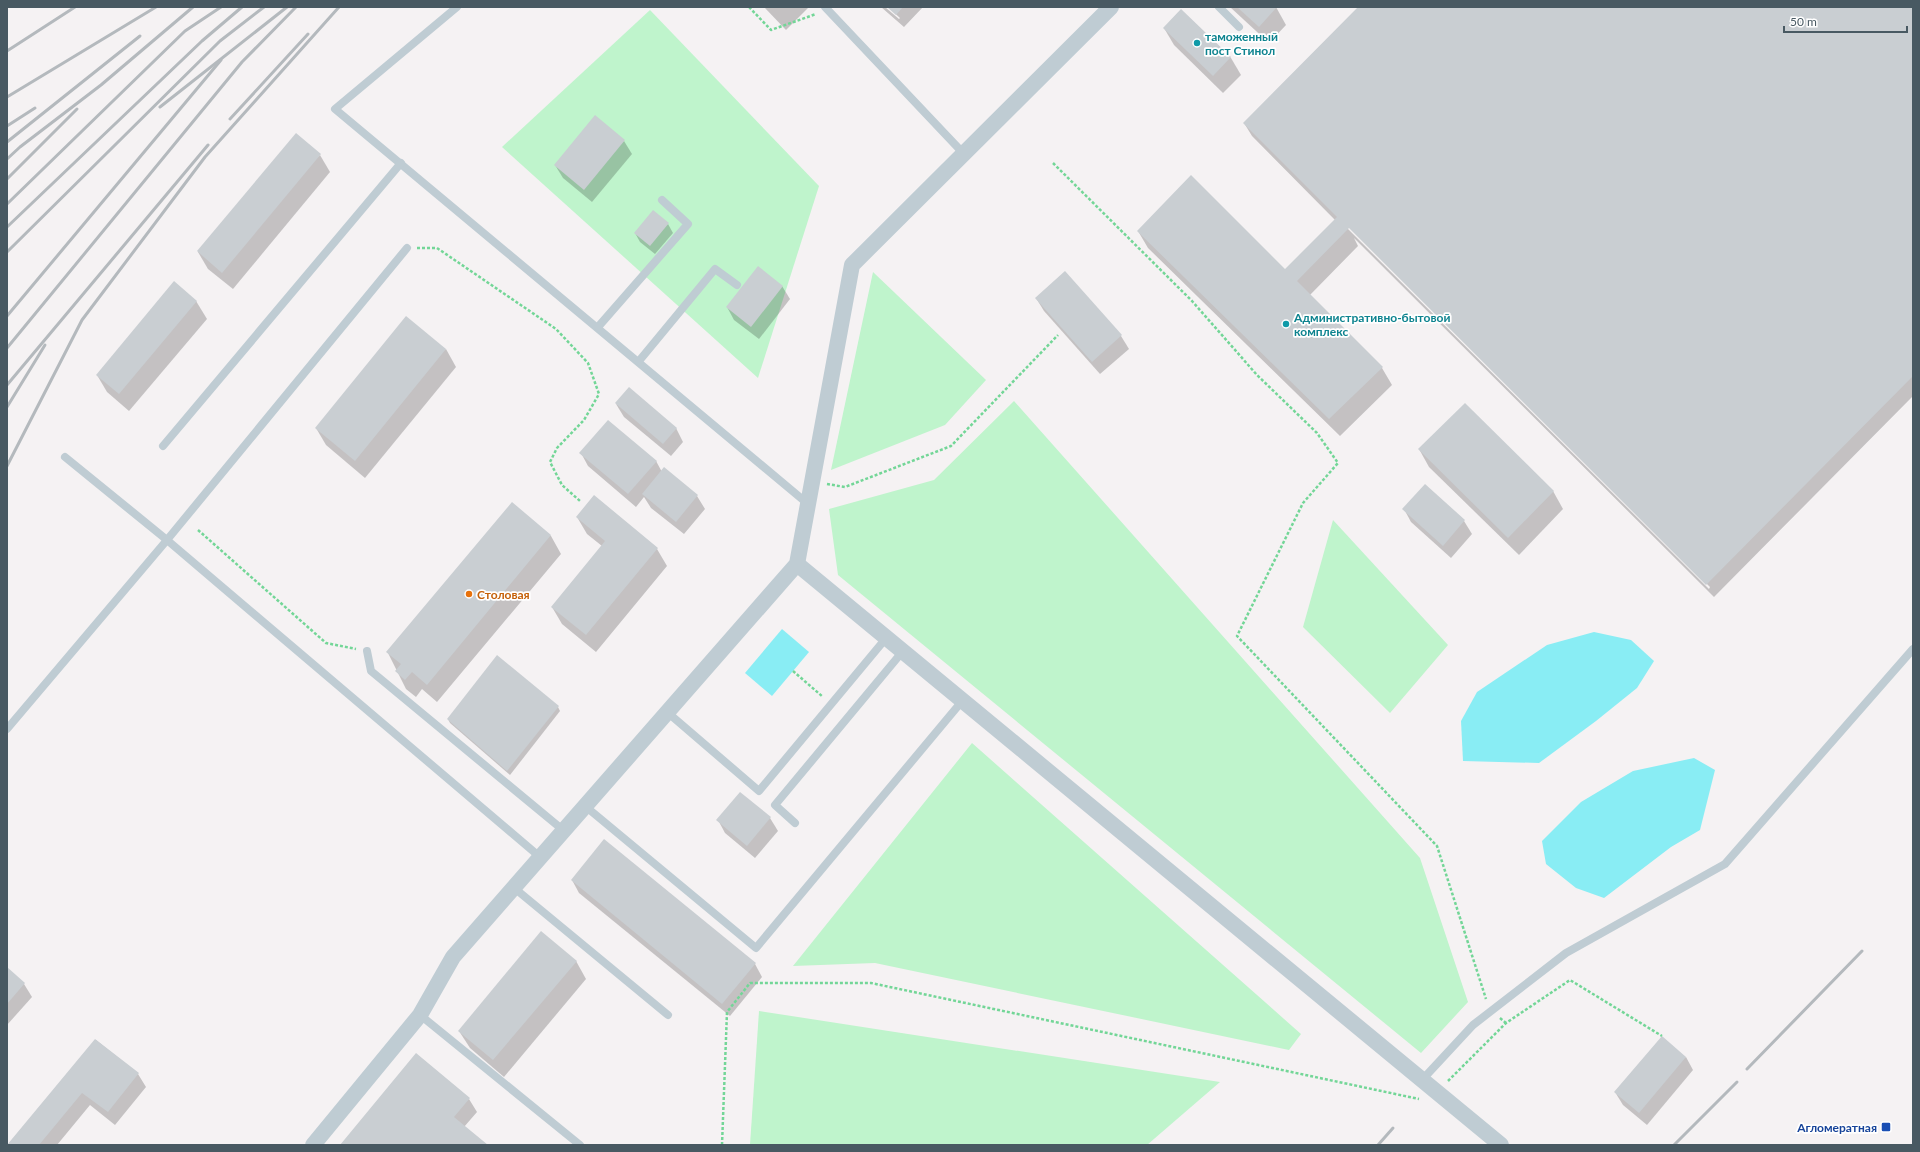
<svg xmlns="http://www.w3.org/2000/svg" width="1920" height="1152" viewBox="0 0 1920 1152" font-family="Lato,sans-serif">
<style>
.green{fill:#bff4cc}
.water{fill:#89edf4}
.shadow{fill:#0003;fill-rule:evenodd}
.building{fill:#c9ced2}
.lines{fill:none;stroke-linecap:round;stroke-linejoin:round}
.path{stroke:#73d697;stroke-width:2.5;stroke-dasharray:3 2;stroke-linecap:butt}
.lane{stroke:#bfccd3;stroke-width:8}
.street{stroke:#bfccd3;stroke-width:16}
.rail{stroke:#b4b9bd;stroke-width:3}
.culture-dot{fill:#0f9aa8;stroke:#fff;stroke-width:1.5}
.food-dot{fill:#e8710a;stroke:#fff;stroke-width:1.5}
.transit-dot{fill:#1a4fb4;stroke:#fff;stroke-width:1.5}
.labels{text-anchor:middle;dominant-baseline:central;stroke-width:3.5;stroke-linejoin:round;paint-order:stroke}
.culture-label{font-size:12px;font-weight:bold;fill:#0d838f;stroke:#fff;text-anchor:start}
.food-label{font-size:12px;font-weight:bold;fill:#c56008;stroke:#fff;text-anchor:start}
.transit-label{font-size:12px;font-weight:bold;fill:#164399;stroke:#fff;text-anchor:end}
</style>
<rect width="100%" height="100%" fill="#f5f2f3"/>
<g class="green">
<path d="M650,10L819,186L758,378L502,147Z"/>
<path d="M873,272L986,380L945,425L831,470Z"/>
<path d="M1014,401L1420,858L1468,1002L1421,1053L838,575L829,509L934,480Z"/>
<path d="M1333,520L1448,645L1390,713L1303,627Z"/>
<path d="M972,743L1301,1034L1289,1050L875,963L793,966Z"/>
<path d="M759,1011L1220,1082L1147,1145H750Z"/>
</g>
<g class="water">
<path d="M782,629L809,652L772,696L745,673Z"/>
<path d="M1594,632L1631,640L1654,661L1637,688L1596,721L1539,763L1463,761L1461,721L1477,692L1547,645Z"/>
<path d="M1694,758L1715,770L1700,830L1671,847L1604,898L1576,888L1546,864L1542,841L1581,802L1633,771Z"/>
</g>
<g class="shadow">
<path d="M764,7H809L786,30Z"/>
<path d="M881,7H885L899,19L900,18L888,7H923L904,27Z"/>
<path d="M1230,7H1276L1286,25L1269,43Z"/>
<path d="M1359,7H1913V396L1714,597L1354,238L1358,246L1310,295L1382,368L1392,385L1340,436L1148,248L1138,231L1285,271L1335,220L1252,136L1244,123ZM1346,224L1710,587L1709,589L1348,229Z"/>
<path d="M1181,10L1231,58L1241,75L1223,93L1174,45L1164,28Z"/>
<path d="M624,141L632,154L592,202L563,178L555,165Z"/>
<path d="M320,155L330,172L233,289L208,269L198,252Z"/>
<path d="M668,224L673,233L655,254L640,242L635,233Z"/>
<path d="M782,286L790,299L759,339L734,320L727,307Z"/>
<path d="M1036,298L1121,336L1129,349L1100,374L1044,311Z"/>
<path d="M196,301L207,319L129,411L107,392L97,375Z"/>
<path d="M446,349L456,367L365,478L326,445L316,428Z"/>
<path d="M616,404L676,428L683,442L671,456L624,417Z"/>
<path d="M1419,449L1553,491L1563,509L1519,555L1429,467Z"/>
<path d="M581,453L656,461L662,472L664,469L697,496L705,509L684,534L651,508L644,497L636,507L588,466Z"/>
<path d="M1425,486L1464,521L1472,534L1451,558L1411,522L1404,509Z"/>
<path d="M594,496L657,549L667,566L596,652L562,624L552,607L602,546L587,534L577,517Z"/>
<path d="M512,504L551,536L561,554L437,702L422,689L416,697L406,689L388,653Z"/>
<path d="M558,707L560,711L510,775L450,723L448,719Z"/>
<path d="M740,793L770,818L778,831L755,858L725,833L718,820Z"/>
<path d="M572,880L755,964L762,977L730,1016L579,893Z"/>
<path d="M576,961L586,979L504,1077L470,1048L459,1031Z"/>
<path d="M7,968L24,984L32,997L7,1025Z"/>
<path d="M96,1040L138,1074L146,1087L115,1125L90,1105L57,1145H8Z"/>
<path d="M1686,1057L1693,1070L1647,1125L1623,1105L1615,1092Z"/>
<path d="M469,1099L477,1112L464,1127L486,1145H341Z"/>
</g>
<g class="building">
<path d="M887,7H903L896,15Z"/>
<path d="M1237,7H1277L1259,27Z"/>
<path d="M1358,7H1913V376L1706,585L1349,228L1297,281L1383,367L1329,419L1137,231L1191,175L1285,269L1337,217L1243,123Z"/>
<path d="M1181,9L1231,57L1213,76L1163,28Z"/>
<path d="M595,115L625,140L584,190L554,165Z"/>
<path d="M296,133L321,154L222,273L197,251Z"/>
<path d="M653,210L669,223L650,246L634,233Z"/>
<path d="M758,266L783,286L751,327L726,307Z"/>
<path d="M1065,271L1122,335L1092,362L1035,298Z"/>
<path d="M174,281L197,301L119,394L96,375Z"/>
<path d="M406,316L446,349L355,461L315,428Z"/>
<path d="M629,387L677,428L663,444L615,403Z"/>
<path d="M1465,403L1554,491L1508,538L1418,449Z"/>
<path d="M608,420L657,461L628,494L579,453Z"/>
<path d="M664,467L698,495L676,522L642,494Z"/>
<path d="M1425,484L1465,520L1443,546L1402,509Z"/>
<path d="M594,495L658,548L586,635L551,607L605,541L576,517Z"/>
<path d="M512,502L551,535L427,685L412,672L405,680L395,671L401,664L386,652Z"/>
<path d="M497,655L559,706L507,771L447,719Z"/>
<path d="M740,792L771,817L747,846L716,820Z"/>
<path d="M604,839L756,963L722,1004L571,880Z"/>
<path d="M541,931L577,961L493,1060L458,1031Z"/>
<path d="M7,967L25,983L7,1004Z"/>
<path d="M1662,1036L1686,1057L1639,1113L1614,1092Z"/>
<path d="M95,1039L139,1073L108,1112L82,1093L39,1145H7Z"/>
<path d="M416,1053L470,1098L454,1117L488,1145H340Z"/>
</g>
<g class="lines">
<g class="path">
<path d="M749,7L771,30L816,14"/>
<path d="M1053,163L1192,301L1257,375L1317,433L1338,463L1303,503L1237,636L1437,846L1486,999"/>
<path d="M417,248H437L556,329L588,363L599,394L584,420L557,448L550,462L562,485L580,501"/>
<path d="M827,484L845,487L951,446L1058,335"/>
<path d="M198,530L326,643L356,649"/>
<path d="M793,671L823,697"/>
<path d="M1500,1018L1506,1023"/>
<path d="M1448,1081L1506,1023L1570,980L1662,1036"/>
<path d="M722,1145L727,1012L750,983H871L1419,1099"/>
</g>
<g class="lane">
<path d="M457,7L335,109L808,504"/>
<path d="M825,7L964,154"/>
<path d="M1219,7L1239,27"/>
<path d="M598,327L688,224L662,200"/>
<path d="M639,361L715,269L737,285"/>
<path d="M163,446L401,163"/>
<path d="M65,457L167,540L540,857"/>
<path d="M367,651L371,671L563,830"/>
<path d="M667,712L759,791L887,637"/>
<path d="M7,729L167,540L407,248"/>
<path d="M585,806L756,948L963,700"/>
<path d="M795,823L775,805L903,651"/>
<path d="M513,887L668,1015"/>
<path d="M420,1015L580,1145"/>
<path d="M1422,1080L1473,1025L1566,953L1725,864L1913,649"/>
</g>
<g class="street">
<path d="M797,564L1501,1145"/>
<path d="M313,1145L420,1015L453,957L797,564L852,265L1111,7"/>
</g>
<g class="rail">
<path d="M7,51L75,7"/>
<path d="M7,97L156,7"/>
<path d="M160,107L287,7"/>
<path d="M230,119L308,34"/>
<path d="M7,126L35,108"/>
<path d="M7,142L140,36"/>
<path d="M7,159L20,147L101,85L193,7"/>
<path d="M7,179L77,109"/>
<path d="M7,204L185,31L221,7"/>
<path d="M7,227L202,41L242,7"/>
<path d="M7,252L220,41L264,7"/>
<path d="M7,316L221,60"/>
<path d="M7,348L242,62L296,7"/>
<path d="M7,385L208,145"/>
<path d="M7,407L45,345"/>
<path d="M7,466L82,320L205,157L339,7"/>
<path d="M1747,1069L1862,951"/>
<path d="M1378,1145L1393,1128"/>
<path d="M1674,1145L1737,1082"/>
</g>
</g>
<g class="culture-dot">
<circle cx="1197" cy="43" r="4"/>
<circle cx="1286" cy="324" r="4"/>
</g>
<circle class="food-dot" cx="469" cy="594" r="4"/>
<rect class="transit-dot" x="1881" y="1122" width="10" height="10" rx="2"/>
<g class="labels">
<g class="culture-label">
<text x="1205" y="36">таможенный<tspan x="1205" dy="14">пост Стинол</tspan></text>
<text x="1294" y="317">Административно-бытовой<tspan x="1294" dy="14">комплекс</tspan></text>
</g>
<g class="food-label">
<text x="477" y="594">Столовая</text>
</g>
<g class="transit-label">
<text x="1877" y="1127">Агломератная</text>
</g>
</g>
<rect width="1920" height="1152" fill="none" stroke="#485962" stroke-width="16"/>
<path d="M1784 26v6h123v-6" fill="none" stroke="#485962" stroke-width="2"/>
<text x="1790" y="26" font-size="12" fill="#485962" stroke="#ffffff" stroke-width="3" paint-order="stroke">50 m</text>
</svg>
